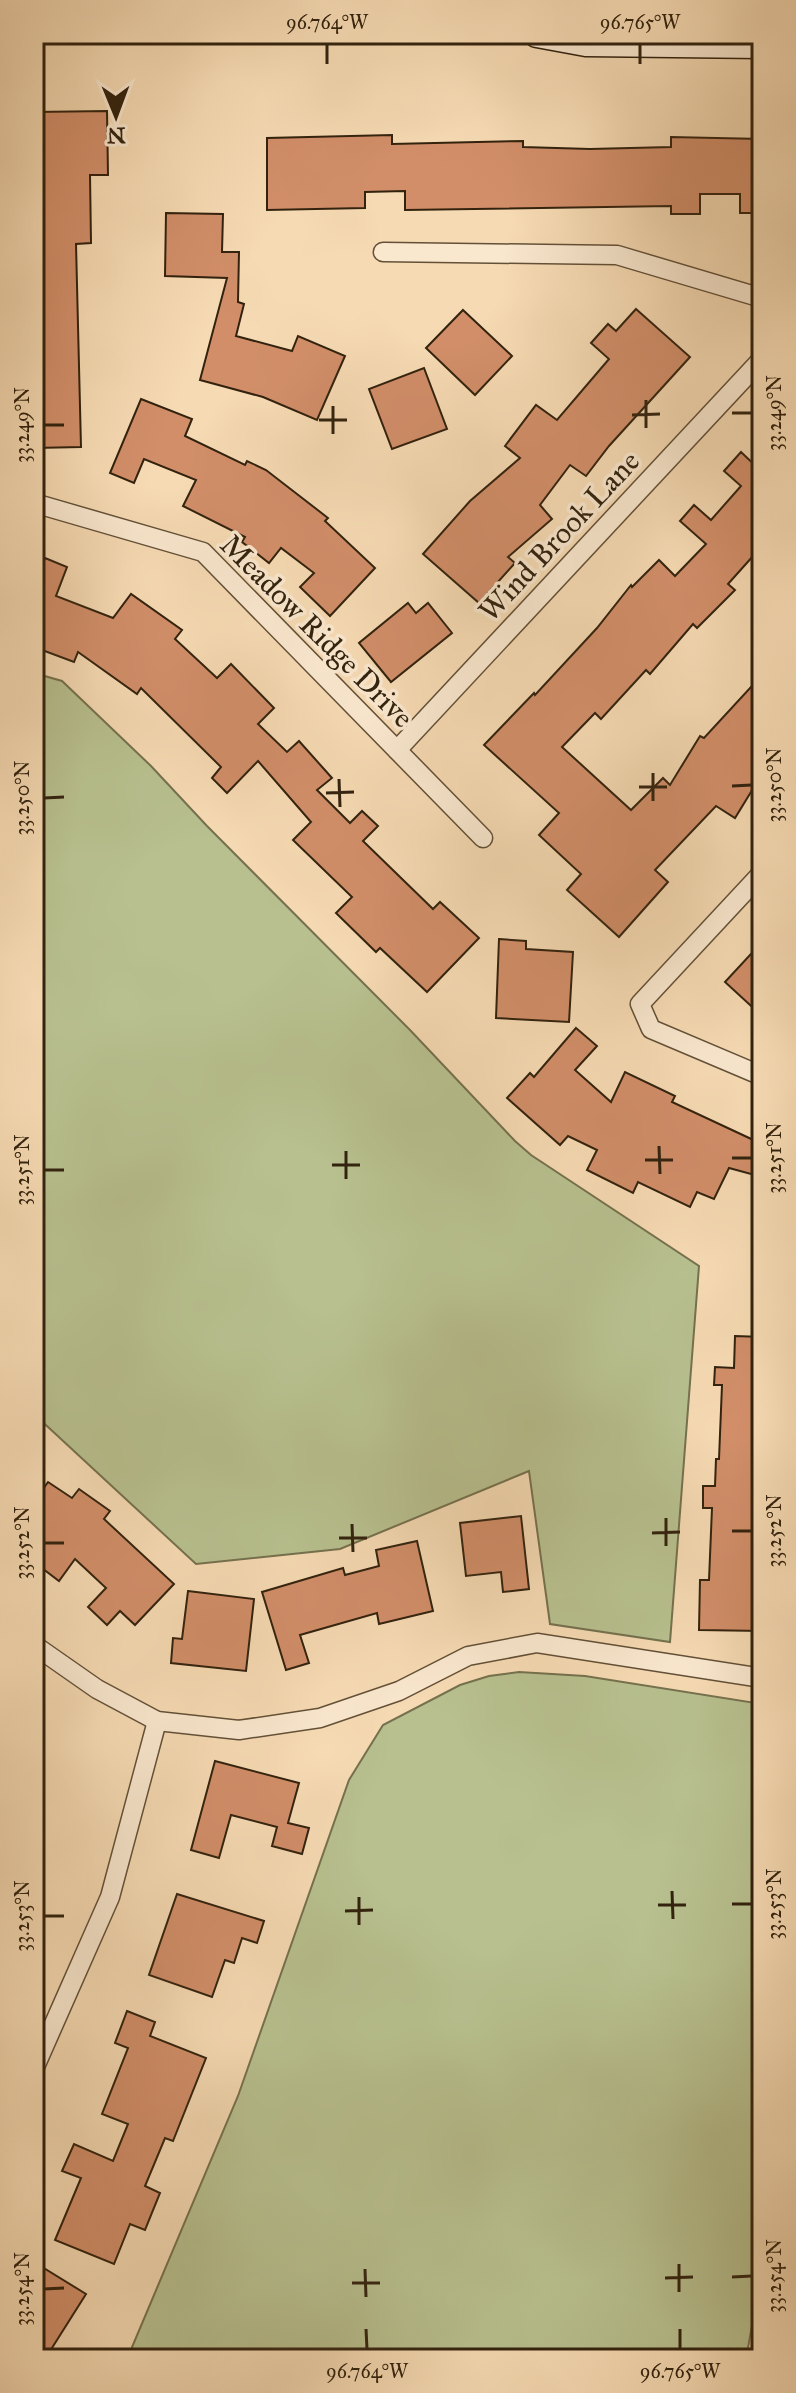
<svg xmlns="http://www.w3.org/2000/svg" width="796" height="2393" viewBox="0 0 796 2393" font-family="'IM FELL Great Primer',serif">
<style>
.green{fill:#b8c08f;stroke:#75714e;stroke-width:2}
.building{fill:#d18e69;stroke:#32220e;stroke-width:2}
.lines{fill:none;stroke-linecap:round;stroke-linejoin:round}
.street-casing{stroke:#635037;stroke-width:21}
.secondary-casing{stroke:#32220e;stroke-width:29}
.street{stroke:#f9e7ce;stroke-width:18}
.secondary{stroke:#f9e7ce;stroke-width:26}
.ticks{fill:none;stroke:#32220e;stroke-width:3}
.labels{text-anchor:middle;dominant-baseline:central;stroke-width:7;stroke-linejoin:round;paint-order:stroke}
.street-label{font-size:30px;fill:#32220e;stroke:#f9e7ce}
.neatline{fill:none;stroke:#32220e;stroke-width:3}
.ticks-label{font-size:20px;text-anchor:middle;fill:#32220e}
</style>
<rect width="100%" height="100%" fill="#f6dab3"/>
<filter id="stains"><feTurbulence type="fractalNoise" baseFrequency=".0025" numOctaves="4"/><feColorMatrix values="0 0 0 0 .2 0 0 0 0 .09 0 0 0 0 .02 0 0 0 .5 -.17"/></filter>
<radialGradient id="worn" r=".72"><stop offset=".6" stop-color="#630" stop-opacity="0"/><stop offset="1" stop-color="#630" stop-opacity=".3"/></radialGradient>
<g class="green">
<path d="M34,673L62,681L151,766L207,826L410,1030L515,1141L531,1155L699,1266L670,1642L550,1624L529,1471L340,1549L196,1564L34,1414Z"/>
<path d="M519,1672L585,1676L762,1704V2270L746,2359H127L238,2096L349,1780L383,1725L460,1685L489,1676Z"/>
</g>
<g class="building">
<path d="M107,111L108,175H90L91,243L76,244L81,447L34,448V112Z"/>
<path d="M392,135V144L523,141V147L590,149L671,147V137L762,139V213H740V194H700V214H671V206L405,210V191L365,192V208L267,210V138Z"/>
<path d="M166,213L223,214L222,252H239L238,302L244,304L236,336L292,351L298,336L345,356L317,420L263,397L200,380L227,278L165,276Z"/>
<path d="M636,309L690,357L609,446L586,476L570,465L540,505L552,519L508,557L515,563L479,603L423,554L470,501L520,458L505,446L536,405L557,420L609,359L591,343L608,324L616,331Z"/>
<path d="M463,310L512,356L475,395L426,348Z"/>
<path d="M424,368L447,429L392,449L369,389Z"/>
<path d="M141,399L192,419L185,436L245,465L247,461L266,470L328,518L325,521L375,568L330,616L300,587L314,573L281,548L269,563L242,542L245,537L183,506L196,480L144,459L134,483L110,473Z"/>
<path d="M741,452L762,472V546L728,584L735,590L697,628L693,624L650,674L646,670L601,719L595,713L562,747L631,810L663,778L670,785L700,736L704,738L762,675V774L735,818L716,806L655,870L668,882L619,937L567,890L581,874L539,835L559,813L484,745L534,693L535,695L597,628L631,585L632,587L659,560L675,576L706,544L680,521L694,505L711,520L741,486L724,471Z"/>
<path d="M45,558L67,567L56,596L113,618L131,594L182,630L175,639L217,678L231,664L274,708L258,724L287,752L299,741L332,778L317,790L350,823L362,811L378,826L363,841L433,909L440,902L479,938L427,992L380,948L376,952L336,913L352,897L293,840L311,822L258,761L227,793L212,778L221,767L141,688L137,694L78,652L74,662L34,647V585Z"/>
<path d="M408,603L416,613L428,603L452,633L391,682L359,643Z"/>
<path d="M499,939L526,941V949L573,952L569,1022L496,1018Z"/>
<path d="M762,942V1016L725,982Z"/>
<path d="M576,1028L597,1046L575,1070L611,1102L625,1072L675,1096L672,1102L762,1144V1177L729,1168L714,1199L697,1192L690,1207L638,1182L633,1193L587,1170L597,1150L568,1136L560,1145L507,1098L530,1073L534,1077Z"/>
<path d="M735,1336L762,1337V1631L699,1630L700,1580H709L712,1508H703V1486H715L716,1459H719L722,1385H714L715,1367L734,1368Z"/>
<path d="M48,1482L72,1498L79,1489L110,1511L104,1519L174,1584L135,1625L120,1611L107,1625L88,1607L106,1588L75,1559L59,1581L34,1562V1502Z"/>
<path d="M521,1516L529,1589L503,1592L501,1572L466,1576L460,1523Z"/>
<path d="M417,1541L433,1611L379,1624L377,1613L300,1635L309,1663L286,1670L262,1592L343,1568L345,1575L379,1566L376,1550Z"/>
<path d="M188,1591L254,1599L246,1671L171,1663L173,1638L182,1639Z"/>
<path d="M215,1761L299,1783L288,1823L309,1828L302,1854L272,1846L277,1827L231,1815L219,1858L191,1850Z"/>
<path d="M177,1894L264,1921L257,1943L242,1938L234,1963L225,1960L212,1997L149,1975Z"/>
<path d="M127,2011L155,2022L150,2036L206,2058L173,2141L165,2138L145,2186L160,2193L145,2230L130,2224L114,2264L55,2240L81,2178L62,2171L74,2144L113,2161L128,2124L102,2114L128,2048L115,2043Z"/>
<path d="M34,2262L86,2294L45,2359H34Z"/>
</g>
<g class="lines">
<defs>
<g id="street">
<path d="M383,252L617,255L762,298"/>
<path d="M34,503L203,552L483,838"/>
<path d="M397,750L762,359"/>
<path d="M762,873L640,1004L651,1029L762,1076"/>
<path d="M34,1645L97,1689L157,1721L239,1730L320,1718L399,1691L468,1656L537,1643L762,1678"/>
<path d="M34,2069L110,1897L157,1721"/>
</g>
<path id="secondary" d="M537,34L586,43L762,45"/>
</defs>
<use href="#street" class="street-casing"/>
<use href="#secondary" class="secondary-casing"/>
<use href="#street" class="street"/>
<use href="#secondary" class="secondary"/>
</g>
<path class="ticks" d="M327,44V64M640,44V64M646,400V428M333,406V434M732,413H752M632,415L660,414M319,420H347M44,425H64M653,773V801M339,779L340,807M732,786L752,785M639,787H667M326,793L354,792M44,798L64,797M659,1146L660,1174M346,1151V1179M732,1158H752M645,1160H673M332,1165H360M44,1170H64M666,1518V1546M352,1524L353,1552M732,1531H752M652,1533L680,1532M339,1538H367M44,1543H64M672,1891L673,1919M359,1897V1925M732,1904H752M658,1905H686M345,1911L373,1910M44,1916H64M679,2264V2292M365,2269L366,2297M732,2277L752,2276M665,2278L693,2277M352,2283H380M44,2289L64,2288M366,2329L367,2349M680,2329V2349"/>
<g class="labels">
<g class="street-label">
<text transform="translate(559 536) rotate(-47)">Wind Brook Lane</text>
<text transform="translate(317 631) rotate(45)">Meadow Ridge Drive</text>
</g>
</g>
<rect width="796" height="2393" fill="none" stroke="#f6dab3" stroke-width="88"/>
<g transform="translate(116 116) rotate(179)" stroke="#f9e7ce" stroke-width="6" paint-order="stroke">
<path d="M0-6L14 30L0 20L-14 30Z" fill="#32220e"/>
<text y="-12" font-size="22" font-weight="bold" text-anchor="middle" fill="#32220e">N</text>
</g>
<rect x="44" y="44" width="708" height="2305" class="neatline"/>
<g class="ticks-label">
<text x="327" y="29">96.764°W</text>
<text x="640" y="29">96.765°W</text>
<text transform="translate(774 413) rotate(-90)" y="7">33.249°N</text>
<text transform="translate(22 425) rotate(-90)" y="7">33.249°N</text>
<text transform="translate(774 785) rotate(-90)" y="7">33.250°N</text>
<text transform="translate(22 798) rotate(-90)" y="7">33.250°N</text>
<text transform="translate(774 1158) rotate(-90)" y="7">33.251°N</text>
<text transform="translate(22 1170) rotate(-90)" y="7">33.251°N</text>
<text transform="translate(774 1531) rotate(-90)" y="7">33.252°N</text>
<text transform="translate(22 1543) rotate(-90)" y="7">33.252°N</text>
<text transform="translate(774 1904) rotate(-90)" y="7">33.253°N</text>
<text transform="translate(22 1916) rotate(-90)" y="7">33.253°N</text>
<text transform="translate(774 2276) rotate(-90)" y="7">33.254°N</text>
<text transform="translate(22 2289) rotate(-90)" y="7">33.254°N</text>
<text x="367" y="2378">96.764°W</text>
<text x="680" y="2378">96.765°W</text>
</g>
<rect width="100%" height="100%" filter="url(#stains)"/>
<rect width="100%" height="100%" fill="url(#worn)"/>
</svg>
